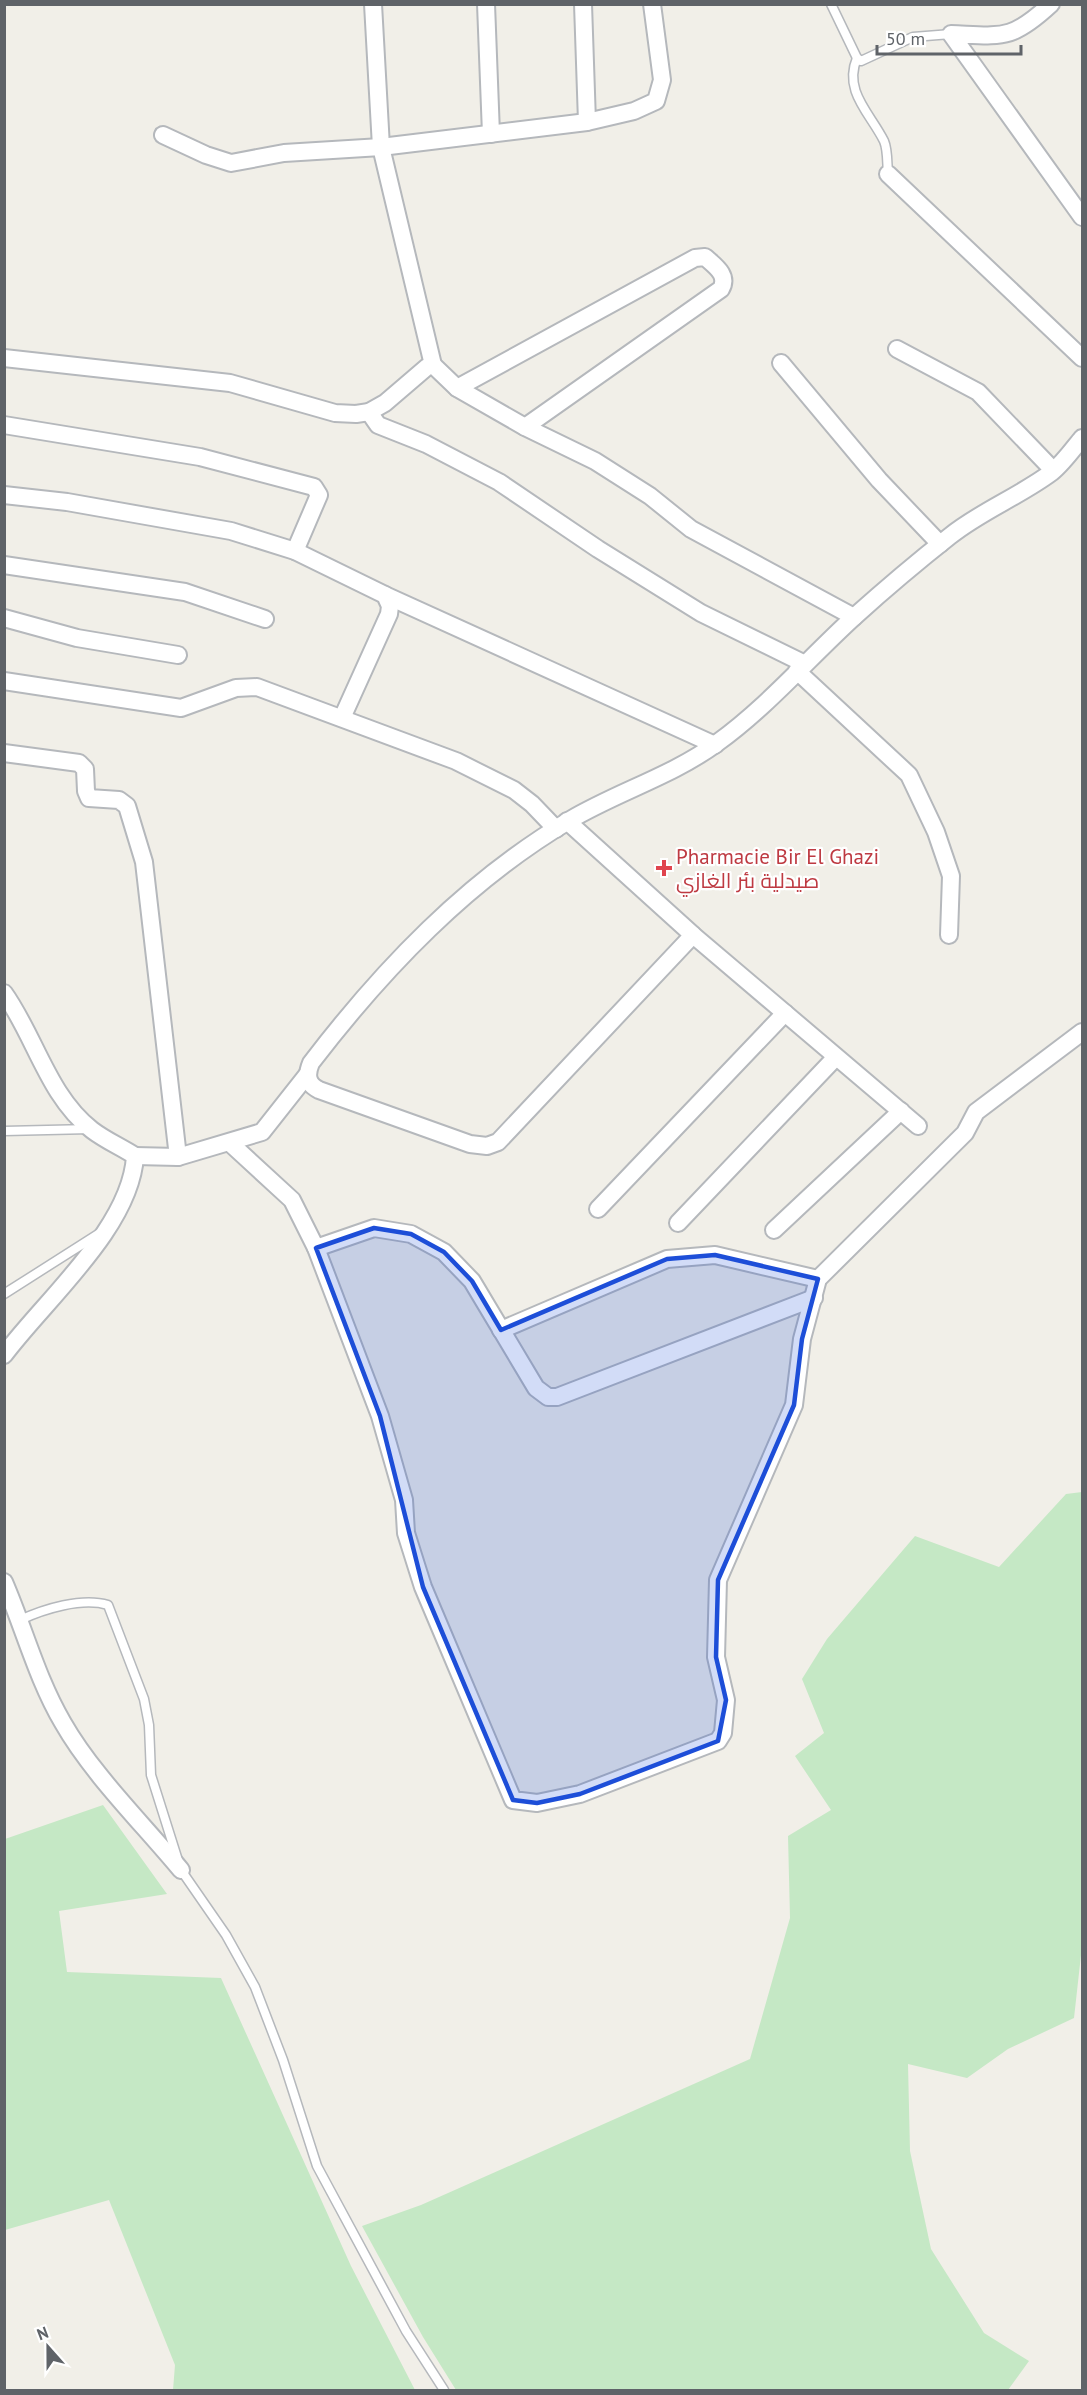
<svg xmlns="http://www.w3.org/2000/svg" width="1087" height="2395" viewBox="0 0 1087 2395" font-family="'PT Sans',Cairo,sans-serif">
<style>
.green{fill:#c5e8c5}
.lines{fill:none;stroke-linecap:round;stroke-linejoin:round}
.service-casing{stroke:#b5b8bc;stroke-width:11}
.minor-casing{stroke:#b5b8bc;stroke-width:20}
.service{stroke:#fff;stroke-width:8}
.minor{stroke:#fff;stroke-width:16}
.marked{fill:#1d4ed8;fill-opacity:0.2;stroke:#1d4ed8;stroke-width:4.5;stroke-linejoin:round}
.health-dot{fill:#e0444e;stroke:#fff;stroke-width:2}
.labels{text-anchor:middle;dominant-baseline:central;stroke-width:4.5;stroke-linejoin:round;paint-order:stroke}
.health-label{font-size:21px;fill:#be3a42;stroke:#fff;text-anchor:start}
</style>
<rect width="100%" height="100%" fill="#f1efe8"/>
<g class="green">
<path d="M1082,1492V1946L1074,2018L1008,2049L967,2078L908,2064L910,2151L931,2249L984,2333L1029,2361L1008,2390H456L423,2337L362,2226L421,2205L750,2059L790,1918L788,1836L831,1810L795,1756L824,1733L802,1679L827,1639L915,1536L999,1567L1066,1494Z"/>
<path d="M103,1805L167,1894L59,1911L67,1972L221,1978L351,2266L415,2390H173L175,2365L109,2200L5,2230V1839Z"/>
</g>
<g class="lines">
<defs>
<g id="service">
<path d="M831,4L857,58L861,61L913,37L951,34"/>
<path d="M857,58C843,91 870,113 884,141C888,150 887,164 888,174"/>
<path d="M4,1131L91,1129"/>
<path d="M4,1294L100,1233"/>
<path d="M20,1620C44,1609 82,1597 108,1605L144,1699L149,1725L151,1775L181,1870L226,1935L255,1987L283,2060L317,2166L406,2331L444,2390"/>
</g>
<g id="minor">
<path d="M373,4L381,147L433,365"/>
<path d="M486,4L491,134"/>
<path d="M583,4L587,122"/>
<path d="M1051,4C1011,41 1003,36 951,34L1082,217"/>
<path d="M163,135L206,155L231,163L284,153L381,147L587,122L634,111L656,101L662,80L652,4"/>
<path d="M888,174L1082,358"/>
<path d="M897,349L978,392L1053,470"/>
<path d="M4,358L230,383L335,413L356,414L369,412L385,403L427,367L433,365L457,388L525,427L595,461L650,496L691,529L854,617"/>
<path d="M781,363L879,480L940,544"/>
<path d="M457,388L695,258L705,257C715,266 729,275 721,289L525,427"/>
<path d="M369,412L378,425L426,444L499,482L598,549L701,613L805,664"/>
<path d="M4,425L200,457L314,487L319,495L295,551"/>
<path d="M4,495L67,502L231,531L295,551L385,595L390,606L389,614L342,718"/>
<path d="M4,565L185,592L265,619"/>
<path d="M385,595L715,745"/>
<path d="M4,618L77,638L178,655"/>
<path d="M797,671L909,775L936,832L951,876L949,935"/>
<path d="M4,681L181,708L236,688L257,687L456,761L514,790L532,804L556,829"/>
<path d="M4,753L79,763L85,769L86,791L89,798L119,800L127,806L144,862L178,1157"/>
<path d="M567,821L693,935L918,1126"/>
<path d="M693,935L498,1142L487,1146L470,1144L319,1090C307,1084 306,1075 311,1063C383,969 467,881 570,820C617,792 672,776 717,743C767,707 808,659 854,617C884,590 917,562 950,536C981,511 1020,496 1052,472C1063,463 1073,449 1082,438"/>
<path d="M4,993C35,1036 48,1096 92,1130C105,1140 121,1147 135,1156C131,1227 46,1299 4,1355"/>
<path d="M230,1143L292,1200L316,1248L380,1416L404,1500L406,1533L423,1587L513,1800L537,1803L580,1794L718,1741L723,1733L726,1700L716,1657L718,1580L794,1405L802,1339L818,1279L965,1133L976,1112L1082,1032"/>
<path d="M135,1156L178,1157L262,1132L307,1075"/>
<path d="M598,1209L785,1013"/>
<path d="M678,1223L836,1057"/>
<path d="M774,1230L901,1111"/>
<path d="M316,1248L374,1228L411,1234L444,1252L472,1281L536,1388L548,1397H557L814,1298"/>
<path d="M501,1330L667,1259L715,1255L818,1279"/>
<path d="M4,1582C24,1628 37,1679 63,1723C92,1774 143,1824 181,1870"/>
</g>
</defs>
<use href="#service" class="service-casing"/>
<use href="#minor" class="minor-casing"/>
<use href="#service" class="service"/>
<use href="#minor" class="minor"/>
</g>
<path class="marked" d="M374,1228L411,1234L444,1252L472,1281L501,1330L667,1259L715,1255L818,1279L802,1339L794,1405L718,1580L716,1657L726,1700L718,1741L580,1794L537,1803L513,1800L423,1587L380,1416L316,1248Z"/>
<path class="health-dot" d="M661 859h6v6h6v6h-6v6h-6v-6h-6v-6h6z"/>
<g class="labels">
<g class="health-label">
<text x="676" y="856">Pharmacie Bir El Ghazi<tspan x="676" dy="24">صيدلية بئر الغازي</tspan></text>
</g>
</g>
<rect width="1087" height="2395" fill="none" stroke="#5f6368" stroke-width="12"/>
<g transform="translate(48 2347) rotate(339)" stroke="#ffffff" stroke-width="4.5" paint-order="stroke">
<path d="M0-4.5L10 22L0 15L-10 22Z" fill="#5f6368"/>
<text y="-9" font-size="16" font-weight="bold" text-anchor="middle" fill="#5f6368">N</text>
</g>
<path d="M877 45v9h144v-9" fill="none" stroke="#5f6368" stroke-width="3"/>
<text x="886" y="45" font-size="18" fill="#5f6368" stroke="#ffffff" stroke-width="4.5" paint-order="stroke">50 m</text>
</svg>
